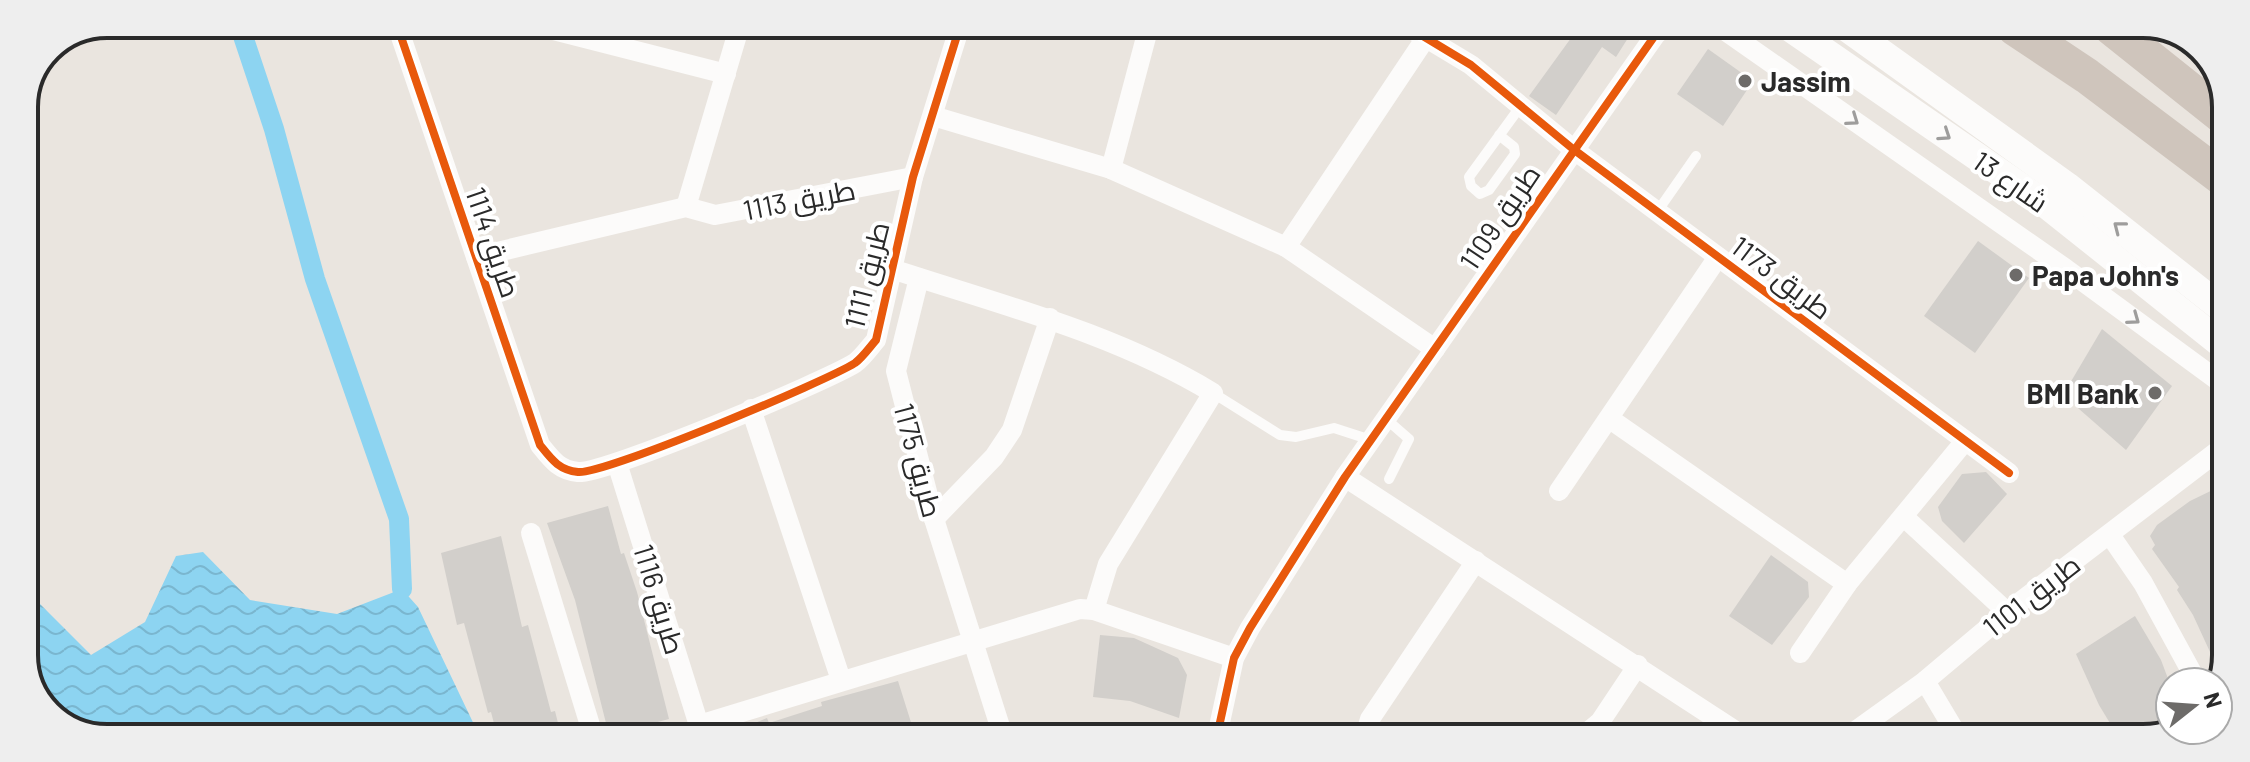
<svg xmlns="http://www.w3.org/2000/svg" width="2250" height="762" viewBox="0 0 2250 762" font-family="Barlow,Cairo,sans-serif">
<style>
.water{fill:url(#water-waves)}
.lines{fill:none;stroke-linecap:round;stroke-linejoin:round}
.canal{stroke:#8dd4f1;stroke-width:20}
.building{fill:#d2cfcb}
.lane{stroke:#fcfbfa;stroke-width:10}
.street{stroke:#fcfbfa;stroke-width:20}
.secondary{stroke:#fcfbfa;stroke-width:28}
.highway{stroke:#cfc5bc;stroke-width:36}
.cycleway-casing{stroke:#fff;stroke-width:13}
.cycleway{stroke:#e8590c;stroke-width:8}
.oneway{stroke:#9e9d9c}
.poi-dot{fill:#6d6b69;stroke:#fff;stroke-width:3}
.labels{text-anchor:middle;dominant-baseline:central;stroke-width:8;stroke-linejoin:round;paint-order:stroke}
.poi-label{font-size:28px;font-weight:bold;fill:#2a2a2a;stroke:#fff;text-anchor:start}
.street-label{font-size:28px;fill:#2a2a2a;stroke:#fff}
.rim{fill:none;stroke:#2a2a2a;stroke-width:4}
</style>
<defs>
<pattern id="water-waves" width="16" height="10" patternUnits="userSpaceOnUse" patternTransform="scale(2)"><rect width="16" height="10" fill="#8dd4f1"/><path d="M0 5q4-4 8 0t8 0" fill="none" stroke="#7ab6cf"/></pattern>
</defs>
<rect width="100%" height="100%" fill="#eae5df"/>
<path class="water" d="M203,552L250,600L337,614L402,589L418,607L479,735L80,734L41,706L24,661V594L28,592L91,655L145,622L176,556Z"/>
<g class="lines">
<path class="canal" d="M239,24L274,129L315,279L399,519L402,589"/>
</g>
<g class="building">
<path d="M1579,27H1635L1616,57L1602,47L1556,115L1529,96Z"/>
<path d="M1708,49L1753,81L1723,126L1677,94Z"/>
<path d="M1978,241L2029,278L1975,353L1924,316Z"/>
<path d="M2102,329L2172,386L2126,450L2063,395Z"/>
<path d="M1986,472L2007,494L1964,543L1942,521L1938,507L1962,474Z"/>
<path d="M2223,485L2222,588V678L2193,615L2177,590L2179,587L2152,549L2155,545L2150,536L2157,525L2190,501Z"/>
<path d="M608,506L621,554L624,553L637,592L669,719L609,735L575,600L547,523Z"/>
<path d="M501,536L522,627L528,625L551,712L555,711L561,735H497L491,712L488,713L464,623L457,625L441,553Z"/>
<path d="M1771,555L1808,582L1809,597L1772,645L1729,616Z"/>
<path d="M2135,616L2161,660L2170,684V729L2144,738H2119L2099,705L2076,654Z"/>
<path d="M1100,635L1134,638L1178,658L1187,675L1179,718L1130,701L1093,697Z"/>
<path d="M898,681L915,735H725L767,718L769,723L822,706L821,702Z"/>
</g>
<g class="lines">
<g class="lane">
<path d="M1499,135L1514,147L1515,154L1489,190L1480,194L1471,186L1469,177L1520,107"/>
<path d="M1657,212L1696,156"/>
<path d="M1213,393L1280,435L1296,437L1334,428L1371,440"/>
<path d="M1386,419L1409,439L1389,479"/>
</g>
<g class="street">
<path d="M397,25L540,445C552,460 559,470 578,472C603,475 827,381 855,363C863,357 869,348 876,340L913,177L960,26"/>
<path d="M534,25L726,74"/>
<path d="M1408,27L1471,65L1573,149L2009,473"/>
<path d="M1720,27L2066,269L2224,385"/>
<path d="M933,116L1111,169L1286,247L1435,349"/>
<path d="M1111,169L1149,26"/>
<path d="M686,207L740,25"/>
<path d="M1286,247L1427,36"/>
<path d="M476,257L686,207L715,215L913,177"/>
<path d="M892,269C1001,305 1114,333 1213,393L1108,564L1094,610"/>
<path d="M919,278L896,371L934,519L1003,736"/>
<path d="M751,409L841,680"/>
<path d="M1610,419L1847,584"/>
<path d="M617,463L702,735"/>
<path d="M1345,477L1743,736"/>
<path d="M1559,491L1718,257"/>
<path d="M1904,517L2007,612"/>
<path d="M934,519L994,457L1012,430L1050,318"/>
<path d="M531,533L593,735"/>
<path d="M2110,535L2143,583L2197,682"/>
<path d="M1800,653L1847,584L1965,441"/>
<path d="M1925,681L1959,738"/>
<path d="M699,725L1080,609L1094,610L1234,658"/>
<path d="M1217,736L1234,658L1250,628L1345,477L1656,34L1665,27"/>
<path d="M1365,736L1370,719L1476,561"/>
<path d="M1582,737L1600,722L1638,665"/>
<path d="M1847,737L1925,681L2007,612L2223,447"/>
</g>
<g class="secondary">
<path d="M1789,27L2047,205L2224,346"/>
<path d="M1847,28L2067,186L2224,310"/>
</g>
<g class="highway">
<path d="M2015,28L2087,76L2225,180"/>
<path d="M2112,28L2226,119"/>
</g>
<defs>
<g id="cycleway">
<path d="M397,25L540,445C552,460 559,470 578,472C603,475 827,381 855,363C863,357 869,348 876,340L913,177L960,26"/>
<path d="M1408,27L1471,65L1573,149L2009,473"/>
<path d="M1217,736L1234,658L1250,628L1345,477L1656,34L1665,27"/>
</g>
</defs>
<use href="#cycleway" class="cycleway-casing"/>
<use href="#cycleway" class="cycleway"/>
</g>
<defs><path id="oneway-chevron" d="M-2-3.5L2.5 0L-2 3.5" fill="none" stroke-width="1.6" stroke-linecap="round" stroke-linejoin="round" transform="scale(2)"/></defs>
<g class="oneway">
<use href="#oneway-chevron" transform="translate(1853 120) rotate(35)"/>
<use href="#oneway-chevron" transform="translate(1945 135) rotate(34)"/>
<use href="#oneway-chevron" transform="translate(2119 227) rotate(-142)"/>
<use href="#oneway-chevron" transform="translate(2134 319) rotate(36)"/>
</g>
<g class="poi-dot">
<circle cx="1745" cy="81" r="8"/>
<circle cx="2016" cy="275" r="8"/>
<circle cx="2155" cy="393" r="8"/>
</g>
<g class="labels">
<g class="poi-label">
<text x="1761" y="81">Jassim</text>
<text x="2032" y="275">Papa John's</text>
<text x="2139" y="393" text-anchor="end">BMI Bank</text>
</g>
<g class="street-label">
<text transform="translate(2011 181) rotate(35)">شارع 13</text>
<text transform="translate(799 199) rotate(-11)">طريق 1113</text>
<text transform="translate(1499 217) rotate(-56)">طريق 1109</text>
<text transform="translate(494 242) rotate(71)">طريق 1114</text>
<text transform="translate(866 275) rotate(-76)">طريق 1111</text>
<text transform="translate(1782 277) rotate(37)">طريق 1173</text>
<text transform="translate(919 460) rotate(75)">طريق 1175</text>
<text transform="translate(2031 595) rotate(-38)">طريق 1101</text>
<text transform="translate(660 599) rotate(73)">طريق 1116</text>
</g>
</g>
<path d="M0 0H2250V762H0ZM107 38H2143A69 69 0 0 1 2212 107V655A69 69 0 0 1 2143 724H107A69 69 0 0 1 38 655V107A69 69 0 0 1 107 38Z" fill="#eee" fill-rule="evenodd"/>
<path class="rim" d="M107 38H2143A69 69 0 0 1 2212 107V655A69 69 0 0 1 2143 724H107A69 69 0 0 1 38 655V107A69 69 0 0 1 107 38Z"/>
<g transform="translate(2194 706) rotate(73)"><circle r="38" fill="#ffffff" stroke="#aaaaaa" stroke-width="2"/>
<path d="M0-6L14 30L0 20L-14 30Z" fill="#6d6b69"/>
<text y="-12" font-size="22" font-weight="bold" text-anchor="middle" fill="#2a2a2a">N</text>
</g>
</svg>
